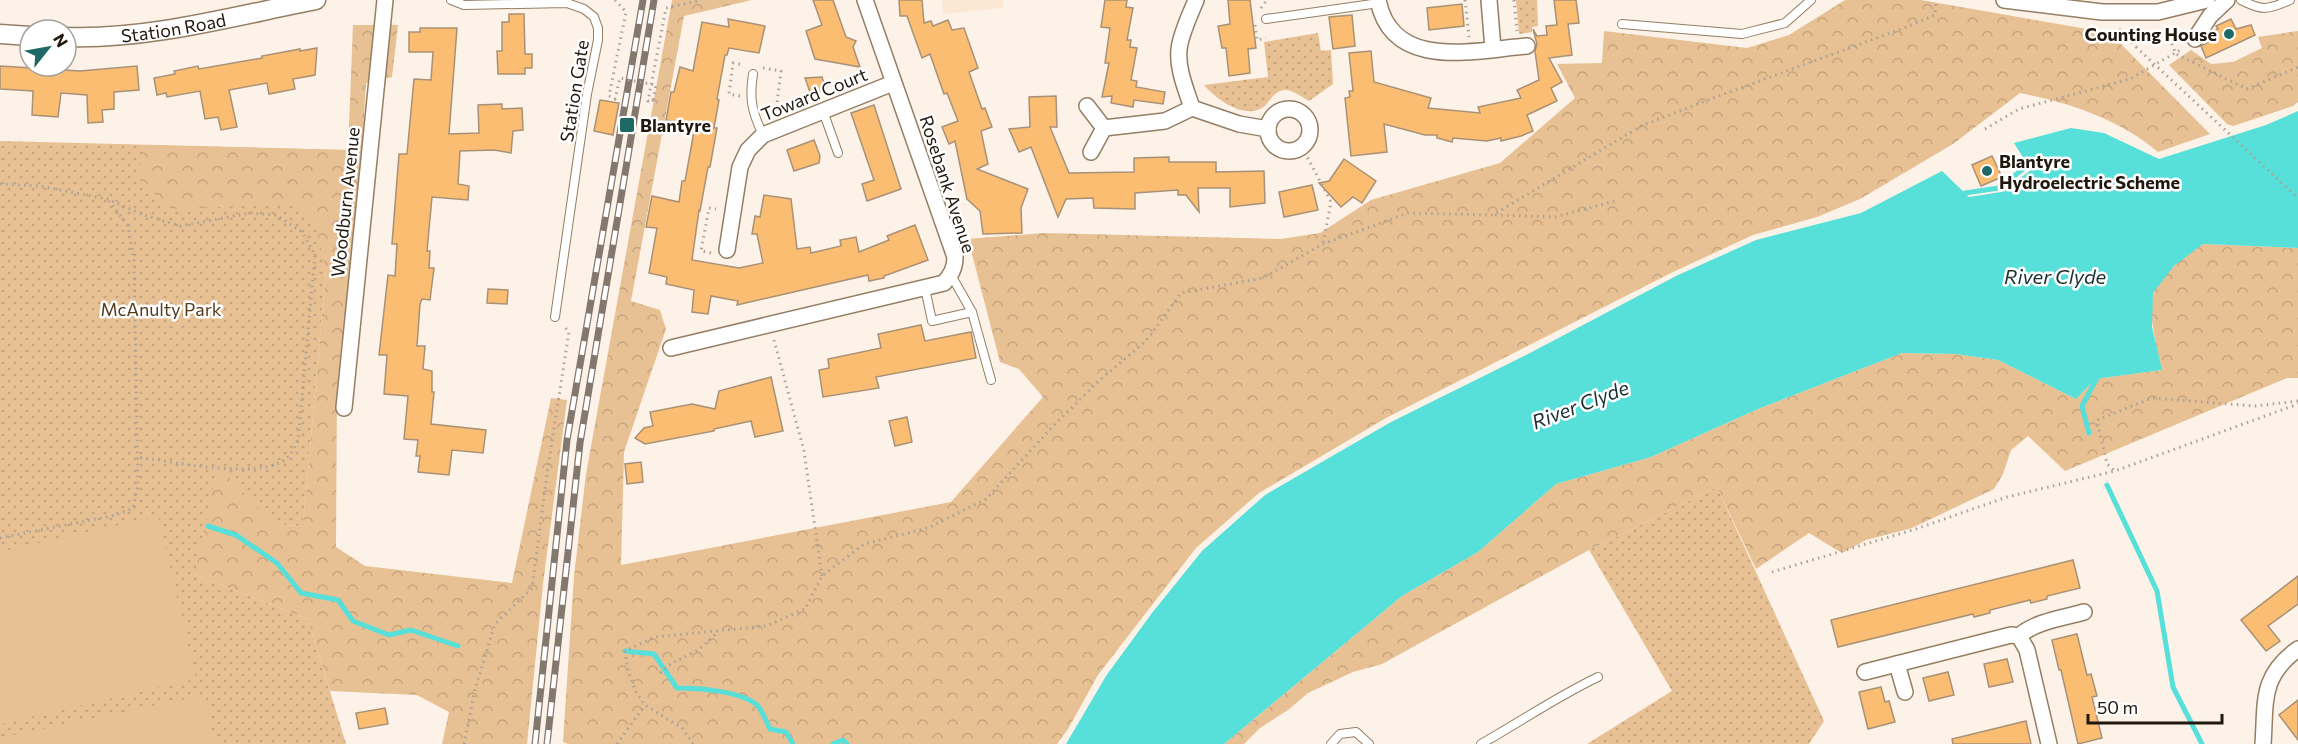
<svg xmlns="http://www.w3.org/2000/svg" width="2298" height="744" viewBox="0 0 2298 744" font-family="Commissioner,sans-serif">
<style>
.built{fill:#fbe8d4}
.green{fill:url(#green-dots)}
.forest{fill:url(#forest-crowns)}
.pitch{fill:#e7c093}
.water{fill:#57dfd9}
.lines{fill:none;stroke-linecap:round;stroke-linejoin:round}
.stream{stroke:#57dfd9;stroke-width:5}
.building{fill:#fbbd71;stroke:#a99177;stroke-width:1.5}
.service-casing{stroke:#947e64;stroke-width:10}
.minor-casing{stroke:#947e64;stroke-width:18}
.tertiary-casing{stroke:#947e64;stroke-width:21}
.path{stroke:#aba196;stroke-width:3;stroke-dasharray:1.5 4.5;stroke-linecap:butt}
.service{stroke:#fff;stroke-width:8}
.minor{stroke:#fff;stroke-width:15}
.tertiary{stroke:#fff;stroke-width:18}
.rail-casing{stroke:#82786e;stroke-width:7}
.rail{stroke:#fff;stroke-width:4.5;stroke-dasharray:14;stroke-linecap:butt}
.path-bridge{stroke:#aba196;stroke-width:3;stroke-dasharray:1.5 4.5;stroke-linecap:butt}
.poi-dot{fill:#1c6965;stroke:#fff;stroke-width:2}
.labels{text-anchor:middle;dominant-baseline:central;stroke-width:5;stroke-linejoin:round;paint-order:stroke}
.street-label{font-size:18px;fill:#20170d;stroke:#fff}
.poi-label{font-size:18px;font-weight:bold;fill:#20170d;stroke:#fff;text-anchor:start}
.park-label{font-size:18px;fill:#533a1a;stroke:#fff}
.water-label{font-size:20px;font-style:italic;fill:#19302f;stroke:#fff}
</style>
<defs>
<pattern id="green-dots" width="8" height="8" patternUnits="userSpaceOnUse" patternTransform="scale(1.5)"><rect width="8" height="8" fill="#e7c093"/><path d="M2 2h.1M6 6h.1" fill="none" stroke="#c6a47e" stroke-width="1.8" stroke-linecap="round"/></pattern>
<pattern id="forest-crowns" width="20" height="18" patternUnits="userSpaceOnUse" patternTransform="scale(1.5)"><rect width="20" height="18" fill="#e7c093"/><path d="M2 6a3 3 0 1 1 6 0M12 15a3 3 0 1 1 6 0" fill="none" stroke="#c6a47e"/></pattern>
</defs>
<rect width="100%" height="100%" fill="#fcf2e7"/>
<path class="built" d="M942,0H1003L1004,8L943,14Z"/>
<g class="green">
<path d="M1516,0H1537L1538,26L1532,27V32L1519,34Z"/>
<path d="M1318,33L1321,51L1331,50L1333,84L1309,101C1302,97 1292,89 1284,90C1273,91 1270,103 1262,108C1243,119 1216,99 1204,85L1268,77L1264,42Z"/>
<path d="M0,141L348,150L326,270L303,526L276,525L195,575L308,619L346,744H0Z"/>
<path d="M1717,487L1824,721L1809,744H1587L1672,691L1589,550Z"/>
</g>
<g class="forest">
<path d="M672,0H752L684,16L631,301L660,310L666,329L624,452L621,565L951,502L1043,397L1019,369L1000,362L968,239L1044,233L1281,239L1320,233L1371,200L1500,163L1575,98L1557,64L1602,63L1604,31L1747,48L1789,35L1845,0H1921L2110,33L2210,134L2158,152C2119,119 2070,103 2020,93L1953,144L1860,199L1817,217L1753,235L1671,273L1386,418L1259,493L1196,548L1098,675L1068,729L1057,744H568L563,742L574,576L586,474Z"/>
<path d="M353,25H398L392,77L366,83L362,149L337,389L336,547L365,566L512,583L551,398L567,400L543,584L527,744H442L449,712L417,695L330,691L308,619L195,575L217,466L276,525L303,526L326,270L314,221L295,204L172,209L138,179L144,145L348,150Z"/>
<path d="M2298,31V102L2293,106L2233,126L2227,124L2169,65L2191,50L2211,64L2233,62L2262,48L2258,37Z"/>
<path d="M2203,244L2298,248V378H2287L2065,471L2028,436L2011,450L2003,474L1994,489L1912,528L1866,540L1842,553L1809,533L1756,569L1717,487L1589,550L1382,664L1353,672L1308,693L1288,710L1260,728L1244,744H1224L1402,596L1478,552L1556,484L1651,457L1758,409L1902,353L1956,354L1998,360L2076,399L2095,379L2162,370C2158,352 2146,308 2154,292C2164,271 2185,257 2203,244Z"/>
</g>
<g class="pitch">
<path d="M158,516L196,679L0,724V552Z"/>
<path d="M205,695L215,744H0V738Z"/>
</g>
<path class="water" d="M2298,111V248L2203,244L2174,266L2153,293L2152,327L2162,370L2095,379L2076,399L1998,360L1956,354L1902,353L1758,409L1651,457L1556,484L1478,552L1402,596L1224,744H1066L1106,676L1152,613L1202,551L1265,495L1391,422L1528,354L1676,276L1756,240L1861,213L1942,171L1969,197L2001,192L2031,170L2014,143L2071,128L2104,133L2159,159L2266,125Z"/>
<g class="lines">
<g class="stream">
<path d="M1965,193L1999,188L2028,165"/>
<path d="M2089,433L2082,406L2099,374"/>
<path d="M2107,485L2157,591L2173,687L2202,744"/>
<path d="M208,526L236,535L277,563L301,593L338,600L353,621L389,635L411,630L458,646"/>
<path d="M625,651L654,654L677,688C698,688 739,691 756,704C762,709 766,722 770,729L786,732L793,744"/>
<path d="M833,744L843,740L847,744"/>
</g>
</g>
<g class="building">
<path d="M813,0H833L846,37L856,41L853,47L860,67L815,59L806,31L822,25Z"/>
<path d="M899,0H922L924,23L931,21L933,26L948,20L952,30L964,28L978,68L969,72L982,109L985,108L992,127L981,131L988,164L977,169L1028,189L1021,208L1022,233L983,234L980,211L967,199L955,141L949,144L942,127L958,121L947,93L944,94L930,54L922,58L907,16H900Z"/>
<path d="M1105,0H1127L1126,7L1133,8L1127,40H1131L1130,47L1137,48L1131,80L1137,81L1136,87L1165,92L1163,104L1134,100L1133,107L1111,103L1112,96L1102,97L1109,63H1105L1110,28L1101,27Z"/>
<path d="M1228,0H1250L1256,48L1248,49L1250,73L1229,76L1226,48H1222L1218,26L1230,24Z"/>
<path d="M1554,0H1576L1579,23L1568,24L1572,55L1549,58L1562,82L1551,88L1557,101L1527,115L1533,131L1521,136L1501,141V138L1487,141L1453,138L1452,142L1437,138V135H1425L1384,124L1387,152L1351,156L1345,98L1350,97L1349,91H1353L1349,53L1371,51L1374,82L1431,98L1428,108L1480,113L1478,107L1521,98L1517,90L1539,80L1535,51L1537,44L1533,29L1537,36L1547,35L1546,26L1557,25Z"/>
<path d="M1462,4L1464,26L1429,30L1427,8Z"/>
<path d="M509,14H524L525,54H532V68H525V74H498L497,51H502V22H509Z"/>
<path d="M1352,15L1355,46L1333,49L1329,17Z"/>
<path d="M728,19L765,26L759,53L729,48L727,55H725L717,99L719,100L714,128H717L710,167H708L700,211L699,210L692,260L739,268L763,263L757,234H752L755,216L760,217L764,195L791,199L797,249L810,247L811,253L841,246L840,240L856,237L859,252L889,240L887,236L915,225L928,260L884,276V278L869,281L868,275L737,305L738,301L711,296L708,314L692,312L694,290L666,284L667,277L649,273L657,228L646,227L652,196L679,202L682,181H685L695,126L666,120L671,92H674L680,67L693,71L702,22L729,27Z"/>
<path d="M2231,19L2236,29L2251,25L2255,35L2206,58L2201,46L2216,38L2212,32L2218,29L2216,26Z"/>
<path d="M420,28H457L449,134L479,133L478,105L502,104V109L522,108L523,130L513,131L511,153L494,150L460,151L458,184L469,186L468,200L432,197L427,251H430L429,268H434L430,300L422,299L420,304L417,346H425L423,369L432,371V392H434L431,424L486,430L483,453L452,450L449,475L418,472L420,456H416L418,440L404,439L408,396L384,394L387,355H379L388,275L395,276L397,244H392L399,154H407L414,79L431,80L433,52H409V32H420Z"/>
<path d="M317,48L315,75L293,79L295,89L269,94L267,83L229,90L237,127L221,130L218,117L205,119L200,91L167,97L166,93L157,95L154,78L175,74L174,71L198,66L199,69L262,58V56L300,49V51Z"/>
<path d="M0,66L80,71L137,66L139,90L114,92V109L102,110L103,122L88,123L87,95L61,93L58,117L32,115L33,91L0,89Z"/>
<path d="M822,77L826,89L811,95L805,78Z"/>
<path d="M1056,96L1057,127H1050L1069,173L1134,172V158L1169,157V162H1216V172L1264,171L1265,203L1230,207V188H1198L1199,212L1186,195H1178V190L1135,193V209L1094,208L1093,198L1066,199L1058,217L1031,147L1019,152L1009,129L1030,127L1029,97Z"/>
<path d="M600,100L619,103L613,135L594,131Z"/>
<path d="M874,105L901,189L867,201L862,184L874,180L851,113Z"/>
<path d="M814,140L820,156L819,163L794,171L787,150Z"/>
<path d="M1992,156L2002,177L1981,186L1972,165Z"/>
<path d="M1344,159L1376,181L1362,203L1353,197L1341,207L1319,183L1329,181Z"/>
<path d="M1312,185L1318,210L1284,217L1279,192Z"/>
<path d="M488,289L508,290L507,304L487,303Z"/>
<path d="M921,325L925,341L971,332L976,358L876,377L879,388L823,397L819,370L829,368L828,359L881,348L878,334Z"/>
<path d="M771,377L783,431L755,437L751,421L714,429V431L645,444L635,438L644,428L653,426L650,412L692,404L715,409L719,391Z"/>
<path d="M907,417L912,442L895,446L889,421Z"/>
<path d="M641,462L643,482L627,484L625,464Z"/>
<path d="M2073,560L2080,588L2047,596V599L2031,603L2030,600L1990,610V613L1974,617L1973,614L1838,647L1831,620Z"/>
<path d="M2298,576V604L2268,626L2280,641L2266,651L2241,620Z"/>
<path d="M2077,634L2087,675L2091,674L2097,696L2092,697L2102,738L2078,744L2061,670H2059L2052,640Z"/>
<path d="M2007,659L2013,682L1989,687L1984,664Z"/>
<path d="M1948,672L1954,695L1929,701L1923,678Z"/>
<path d="M1881,687L1885,702L1889,701L1895,722L1868,729L1859,692Z"/>
<path d="M2298,700V740L2279,715Z"/>
<path d="M385,708L388,724L359,729L356,713Z"/>
<path d="M2026,721L2031,744H1953L1952,739Z"/>
</g>
<g class="lines">
<defs>
<g id="service">
<path d="M451,0L464,5L567,3L584,9L594,17L598,28V40L587,94L555,317"/>
<path d="M2241,0C2262,11 2268,10 2290,0"/>
<path d="M1266,19L1379,3"/>
<path d="M1622,24L1742,34L1785,23L1811,0"/>
<path d="M753,74C749,99 752,112 763,135"/>
<path d="M823,111L838,153"/>
<path d="M951,275L972,312"/>
<path d="M925,288L932,321L972,312L991,380"/>
<path d="M1331,744L1340,734L1356,732L1369,744"/>
<path d="M1481,744C1520,722 1558,696 1598,677"/>
</g>
<g id="minor">
<path d="M1196,0C1190,15 1181,33 1179,49C1177,69 1186,89 1192,108L1239,124L1268,129"/>
<path d="M1378,0C1392,72 1476,50 1527,46"/>
<path d="M1489,0L1493,49"/>
<path d="M2004,0L2102,12H2158L2207,0"/>
<path d="M2195,39L2210,16L2227,0"/>
<path d="M1087,106L1104,128L1091,152"/>
<circle cx="1289" cy="130" r="21"/>
<path d="M1104,128L1165,121L1192,108"/>
<path d="M727,250L740,167L748,150L763,135L893,83"/>
<path d="M671,348L944,283C951,275 955,268 955,257L865,0"/>
<path d="M344,408L385,0"/>
<path d="M2019,636C2036,621 2063,618 2084,612"/>
<path d="M1897,664L1905,692"/>
<path d="M1865,672L2011,635L2019,636L2027,650L2049,744"/>
<path d="M2263,744C2266,702 2260,676 2298,649"/>
</g>
<g id="tertiary">
<path d="M0,34L30,36"/>
<path id="s1" d="M66,37C149,40 234,16 316,0"/>
</g>
</defs>
<use href="#service" class="service-casing"/>
<use href="#minor" class="minor-casing"/>
<use href="#tertiary" class="tertiary-casing"/>
<g class="path">
<path d="M615,0L626,12L609,96L615,99L620,78L628,80"/>
<path d="M1465,0L1469,37"/>
<path d="M1514,0L1517,31"/>
<path d="M1261,8L1267,0"/>
<path d="M1255,25L1257,40L1266,38"/>
<path d="M2165,27L2176,54L2247,89L2298,67"/>
<path d="M2119,29L2136,47"/>
<path d="M763,68L781,71L776,112"/>
<path d="M740,96L729,94L733,63L744,65"/>
<path d="M653,100V102L648,101L666,8L701,0"/>
<path d="M1985,129L2019,109L2130,79L2182,49"/>
<path d="M1302,147L1331,202L1323,244"/>
<path d="M0,184L39,186L107,199L144,215L180,226L251,213L276,215L302,232L315,255L298,441C295,446 292,453 288,457C263,482 171,461 137,457"/>
<path d="M1495,215L1555,217L1615,201"/>
<path d="M711,253L701,251L709,208L716,209"/>
<path d="M774,340L804,451L822,576"/>
<path d="M2298,401L2255,406L2152,398L2097,420L2107,464L2115,471L2298,404"/>
<path d="M0,538L116,515L133,508L138,486L134,261L128,226L109,201"/>
<path d="M1772,572L1916,529L2007,497L2115,471"/>
<path d="M660,673C672,661 678,661 692,653C702,648 710,640 718,631"/>
<path d="M464,744L475,689L495,624L532,588L548,467L569,332L563,325"/>
<path d="M617,744L645,705"/>
<path d="M693,744L682,728L645,705L636,692L628,671L625,651L655,637L766,626L805,609L822,576L864,544L928,528L986,499L1056,423L1101,379L1146,341L1181,293L1263,278L1323,244L1408,213L1493,215L1641,126L1716,97L1904,28L1935,15L1936,0"/>
</g>
<use href="#service" class="service"/>
<use href="#minor" class="minor"/>
<use href="#tertiary" class="tertiary"/>
<defs>
<g id="rail">
<path d="M535,744L567,440L643,0"/>
<path d="M547,744L580,443L654,0"/>
</g>
</defs>
<use href="#rail" class="rail-casing"/>
<use href="#rail" class="rail"/>
<g class="path-bridge">
<path d="M2136,47L2298,198"/>
<path d="M628,80L656,85L653,100"/>
</g>
</g>
<g class="poi-dot">
<circle cx="2229" cy="34" r="6"/>
<rect x="619" y="117" width="16" height="16" rx="3"/>
<circle cx="1987" cy="171" r="6"/>
</g>
<g class="labels">
<g class="street-label">
<text stroke="none"><textPath href="#s1" startOffset="108">Station Road</textPath></text>
<text transform="translate(574 91) rotate(-81)">Station Gate</text>
<text transform="translate(814 94) rotate(-22)">Toward Court</text>
<text transform="translate(948 184) rotate(72)">Rosebank Avenue</text>
<text transform="translate(345 202) rotate(-84)">Woodburn Avenue</text>
</g>
<g class="poi-label">
<text x="2217" y="34" text-anchor="end">Counting House</text>
<text x="640" y="125">Blantyre</text>
<text x="1999" y="161">Blantyre<tspan x="1999" dy="21">Hydroelectric Scheme</tspan></text>
</g>
<g class="park-label">
<text x="161" y="309">McAnulty Park</text>
</g>
<g class="water-label">
<text x="2055" y="276">River Clyde</text>
<text transform="translate(1580 404) rotate(-21)">River Clyde</text>
</g>
</g>
<g transform="translate(48 48) rotate(59)"><circle r="28" fill="#ffffff" stroke="#a6a29e" stroke-width="1.5"/>
<path d="M0-4.5L10 22L0 15L-10 22Z" fill="#1c6965"/>
<text y="-9" font-size="16" font-weight="bold" text-anchor="middle" fill="#20170d">N</text>
</g>
<path d="M2088 714v9h134v-9" fill="none" stroke="#20170d" stroke-width="3"/>
<text x="2097" y="714" font-size="18" fill="#20170d" stroke="#ffffff" stroke-width="4.5" paint-order="stroke">50 m</text>
</svg>
